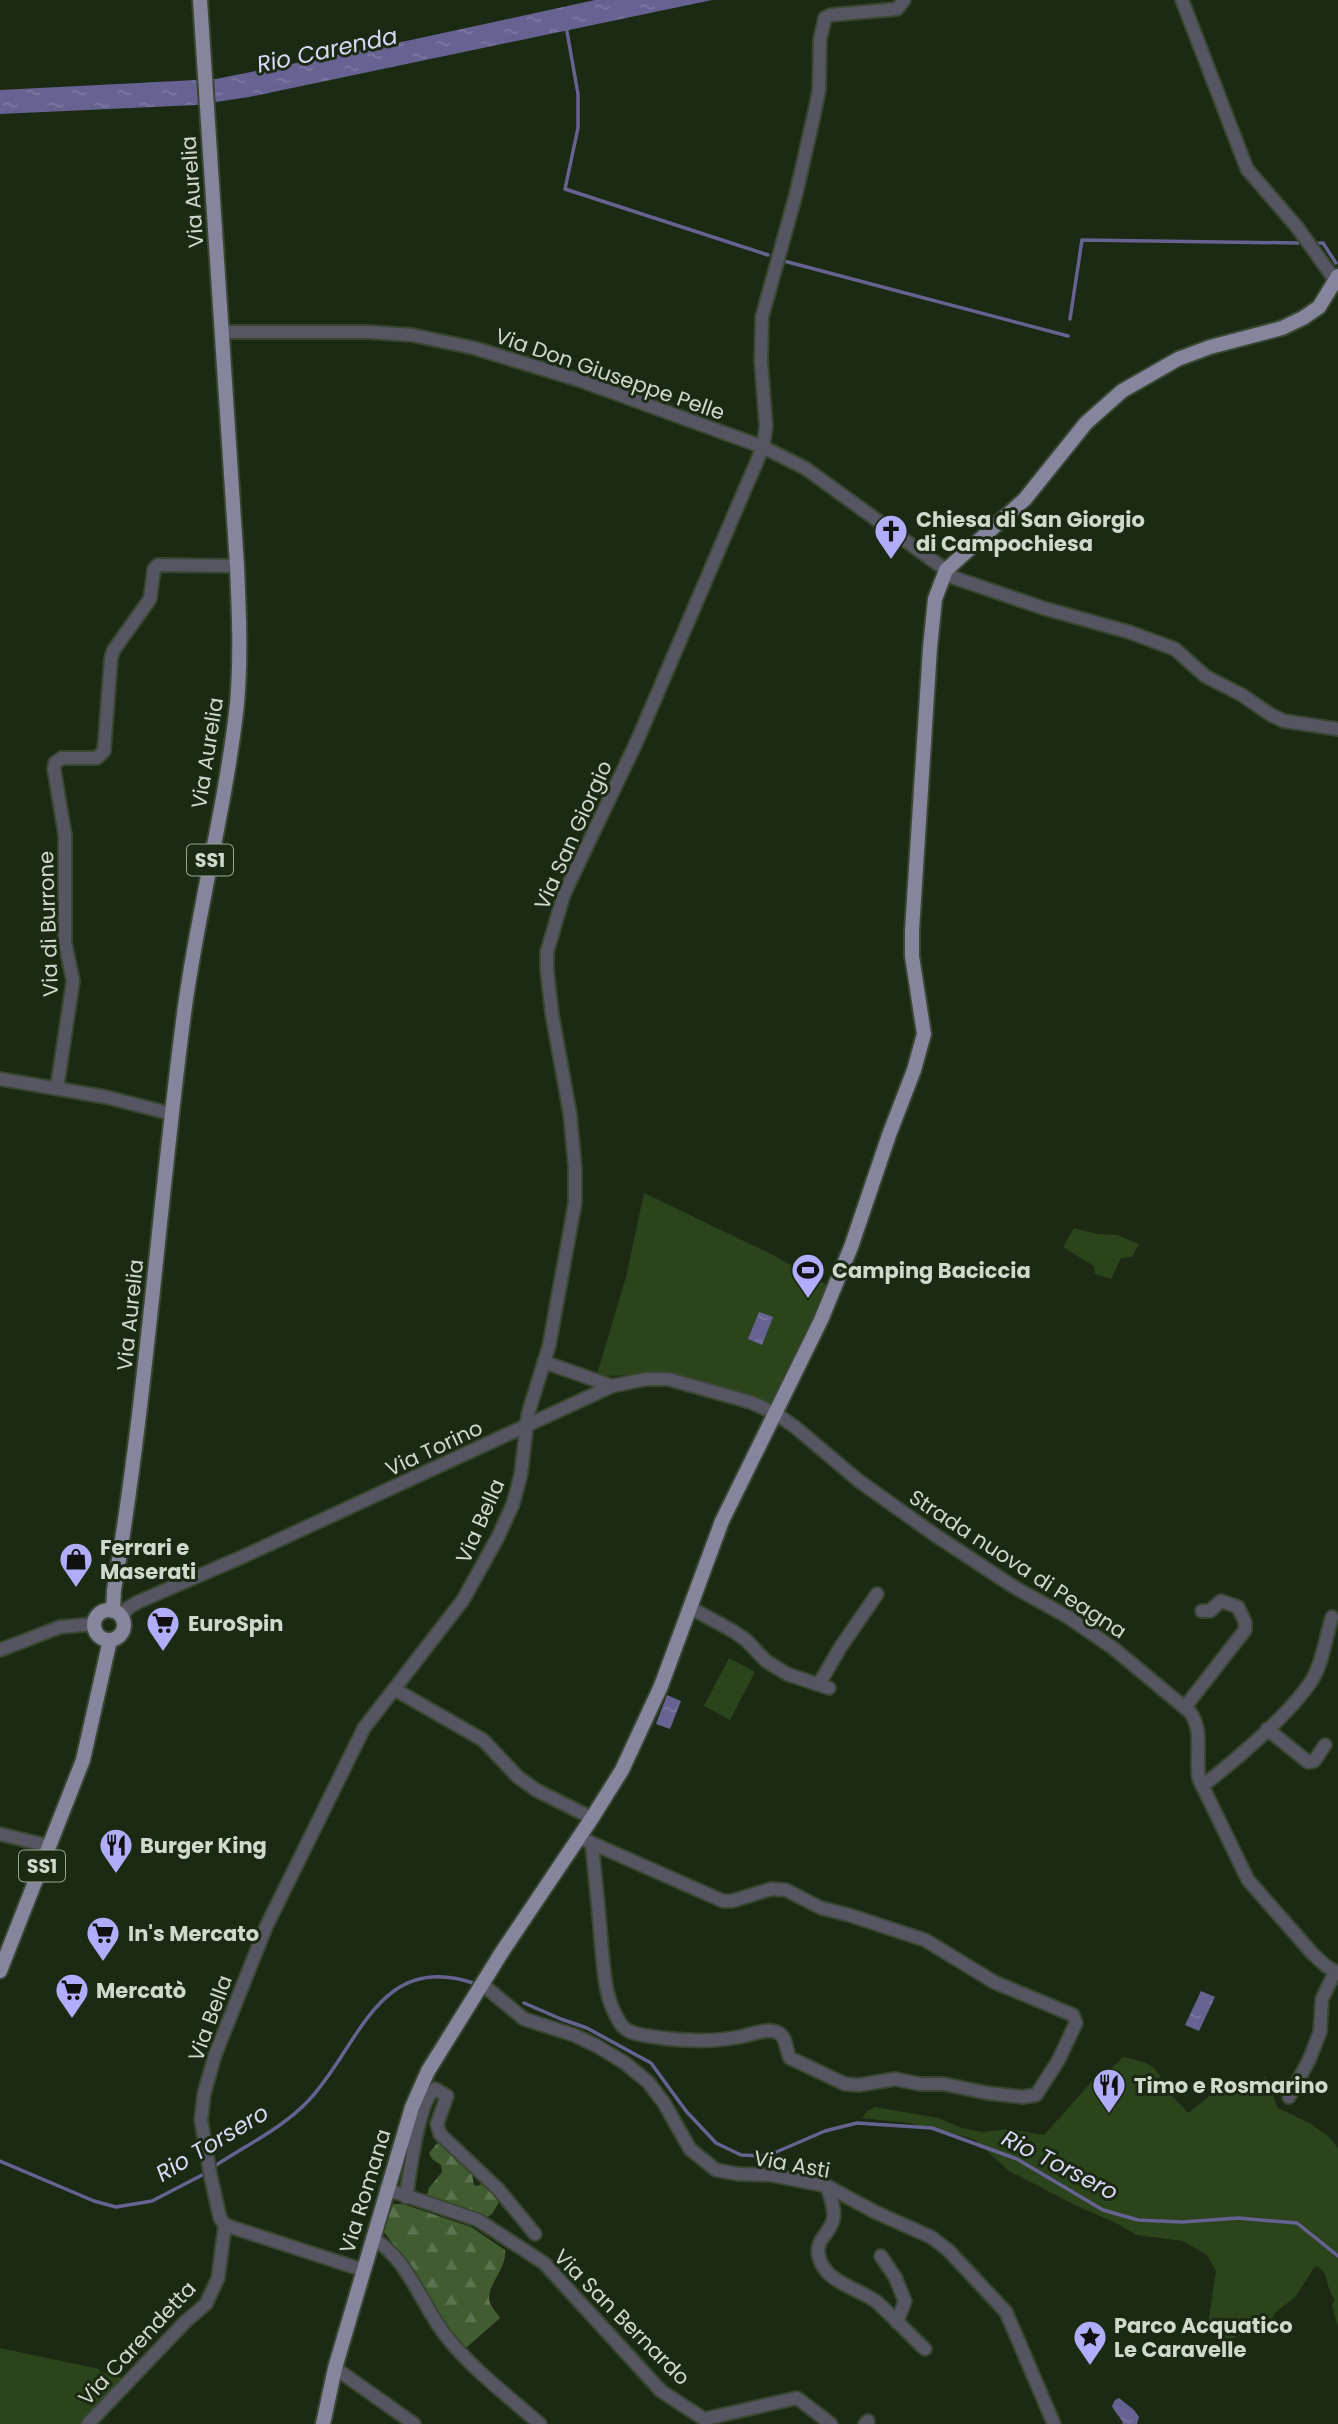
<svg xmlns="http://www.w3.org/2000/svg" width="1338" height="2424" viewBox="0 0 1338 2424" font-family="Poppins,sans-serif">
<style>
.green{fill:#2c441c}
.forest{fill:url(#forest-firs)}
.water{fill:url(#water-ripples)}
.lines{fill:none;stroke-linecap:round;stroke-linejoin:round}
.stream{stroke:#666392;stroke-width:3.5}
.minor-casing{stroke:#394631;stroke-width:16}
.major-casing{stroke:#394631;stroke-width:18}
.minor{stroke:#565662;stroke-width:12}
.major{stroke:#85859e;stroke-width:14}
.labels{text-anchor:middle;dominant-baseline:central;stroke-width:6;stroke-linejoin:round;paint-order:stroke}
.shield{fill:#1c2a14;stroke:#9aa494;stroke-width:2}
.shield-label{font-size:19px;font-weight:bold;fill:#d0d9cb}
.street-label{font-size:21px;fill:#d0d9cb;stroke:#1c2a14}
.poi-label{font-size:21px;font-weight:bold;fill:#d0d9cb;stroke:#1c2a14;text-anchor:start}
.water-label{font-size:23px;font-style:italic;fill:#d9d9f7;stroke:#1c2a14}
</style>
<defs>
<pattern id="forest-firs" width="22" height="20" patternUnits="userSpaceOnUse" patternTransform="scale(1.75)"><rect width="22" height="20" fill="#415c31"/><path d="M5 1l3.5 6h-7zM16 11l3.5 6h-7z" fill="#5b734e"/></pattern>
<pattern id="water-ripples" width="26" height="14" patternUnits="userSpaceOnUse" patternTransform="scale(1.75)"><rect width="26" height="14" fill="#666392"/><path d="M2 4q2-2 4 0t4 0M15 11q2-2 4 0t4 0" fill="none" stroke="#7b79a0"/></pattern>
</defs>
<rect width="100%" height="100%" fill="#1c2a14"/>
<g class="green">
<path d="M644,1193L771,1254L828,1286L773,1405C744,1392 682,1375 651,1373C632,1372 616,1379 597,1374L626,1277Z"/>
<path d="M1074,1228L1097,1234L1117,1235L1139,1244L1132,1257L1121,1258L1111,1279L1095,1274L1094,1266L1063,1247Z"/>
<path d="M729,1658L755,1672L730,1720L704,1706Z"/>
<path d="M1123,2057C1150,2063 1154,2063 1166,2087C1170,2096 1182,2105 1188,2113L1221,2087L1229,2084L1246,2090L1254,2089L1265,2076L1278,2108L1311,2124L1328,2136L1338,2148V2327L1332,2305L1335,2299C1324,2288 1331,2271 1315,2266L1296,2296L1275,2313L1267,2330L1260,2335L1241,2334L1226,2342L1217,2340L1208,2324L1216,2271L1207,2255L1183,2241L1136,2235L1118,2224L1075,2205L1009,2171L975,2140L967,2137L909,2123L862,2118L867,2111L875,2107L938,2118L962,2128L982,2132L1009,2129L1044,2135L1097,2076L1109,2071Z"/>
<path d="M0,2348L99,2369V2371L125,2379L82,2424H0Z"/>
</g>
<g class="forest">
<path d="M440,2140L471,2169L474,2185L477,2186L486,2182L501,2199L492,2214L486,2218L427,2195L429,2188L442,2172L441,2165L432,2159L429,2153Z"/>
<path d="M393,2204H403L471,2227L505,2250C508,2268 484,2288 490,2303C492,2308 497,2313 500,2318L466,2348L438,2319L403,2257L383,2231Z"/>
</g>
<g class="water">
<path d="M595,0H712L249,97L196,105L0,114V90L216,79L411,40Z"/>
<path d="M759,1312L773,1317L762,1345L748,1339Z"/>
<path d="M667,1695L681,1701L670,1729L656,1724Z"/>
<path d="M1201,1991L1215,1997L1199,2031L1185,2025Z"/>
<path d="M1119,2398L1134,2410L1139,2417L1137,2424H1123C1121,2417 1115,2413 1112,2406L1115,2400Z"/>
</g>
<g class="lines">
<g class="stream">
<path d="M566,26L578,94V128L565,189L768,255"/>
<path d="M1319,243H1323L1336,263"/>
<path d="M784,261L1068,336"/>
<path d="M1070,319L1082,240L1299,243"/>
<path d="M524,2003L561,2019L587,2028L651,2063L686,2111L716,2143L741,2155L767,2156L825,2131L857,2123L932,2128L1017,2159L1103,2210L1138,2220L1182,2222L1238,2218L1297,2223L1338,2256"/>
<path d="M0,2161L94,2201L116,2207L152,2201L206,2173"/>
<path d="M212,2168C244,2146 282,2129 309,2100C359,2047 378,1951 473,1983"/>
</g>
<defs>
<g id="minor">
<path d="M1182,0L1247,169L1297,227L1335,280"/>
<path d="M222,332H368L412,335L474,348L579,380L763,447L805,468L946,570L952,577L1043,608L1129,632L1175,649L1205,676L1242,695L1271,715L1284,721L1338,729"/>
<path d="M0,1079L106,1097L172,1114"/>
<path d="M57,1088L73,981L65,942V835L54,769L55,763L62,758H97L104,751L111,659L113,651L150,599L154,569L158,565L237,566"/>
<path d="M544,1362L612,1386"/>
<path d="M689,1607L733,1631L746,1640L766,1661L787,1674L829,1688"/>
<path d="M121,1617L128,1608L138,1602L242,1557L612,1386L646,1379H668L750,1402L775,1413L795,1427L859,1481L935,1535L1014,1587L1068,1617L1113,1648L1190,1712C1204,1731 1195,1757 1199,1779L1248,1880L1312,1953L1326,1966L1338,1973"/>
<path d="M0,1650L60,1627L94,1624"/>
<path d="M819,1684L840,1648L877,1594"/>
<path d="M394,1689L483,1740L518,1777L536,1790L592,1818"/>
<path d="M1185,1707L1245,1630V1622L1238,1607L1221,1601L1210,1611H1202"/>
<path d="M1267,1729L1308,1762L1314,1761L1325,1745"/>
<path d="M1202,1786C1235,1761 1290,1714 1312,1680C1323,1662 1326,1636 1332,1617"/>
<path d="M0,1834L49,1846"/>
<path d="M578,1837L723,1901H732L771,1889L786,1890L821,1908L849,1915L925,1940L994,1982L1073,2015L1076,2023L1058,2061L1036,2095L1022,2097L987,2093L944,2084H920L895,2079L859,2085L845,2084L790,2058C786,2051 787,2039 780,2034C770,2026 751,2035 739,2037C708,2043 679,2041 648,2036C638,2034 626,2033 620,2023C604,1998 604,1969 601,1941C599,1909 595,1877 592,1845"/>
<path d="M482,1984L524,2019L574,2035L597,2046L625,2063L648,2082L664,2103L690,2149L716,2170L738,2174L771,2175L827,2186L875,2212L931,2237L948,2250L1006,2312L1054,2424"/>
<path d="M1289,2097L1309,2060L1320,2032L1322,1999L1335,1972"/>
<path d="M827,2186C830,2197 837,2212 832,2223C826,2237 815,2241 819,2257C825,2283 861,2289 878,2303C894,2318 909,2334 925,2349"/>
<path d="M386,2189L478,2220L544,2263L661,2391L704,2419L797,2398L831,2424"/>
<path d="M406,2197C410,2174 418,2100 435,2089L447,2096L437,2124L440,2134L498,2189L535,2234"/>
<path d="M225,2225L220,2218L211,2178L201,2120L204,2094L215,2055L266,1927L364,1728L463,1600L498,1537L513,1504L521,1474L528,1414L549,1346L575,1203V1167L570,1114L552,1014L547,970V952L564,894L637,741L763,447L766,427L761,361L762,317L796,194L814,115L819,90L820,39L825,18L831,15L897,9L904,0"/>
<path d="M372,2238C408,2258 421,2304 446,2336C472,2369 508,2396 540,2424"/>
<path d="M881,2256L895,2277L905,2301L897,2322"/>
<path d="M335,2368L414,2424"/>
<path d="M88,2424L186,2321L206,2304L218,2278L225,2225L363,2270"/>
<path d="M865,2424L868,2421"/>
</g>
<g id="major">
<circle cx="109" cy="1625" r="15"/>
<path d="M113,1611L114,1590C147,1396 159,1201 185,1006C199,905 226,805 237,704C241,658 239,612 237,566L200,0"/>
<path d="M0,1971L83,1760L110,1640"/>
<path d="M323,2424L335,2368L412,2107L428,2071L502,1952L592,1818L622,1770L661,1686L722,1521L821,1320L851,1247L889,1135L914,1070L924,1034L912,956V931L930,648L935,599L946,570L1025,499L1086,423L1122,391L1178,359L1210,347L1282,328L1303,318L1319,307L1338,276"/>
</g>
</defs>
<use href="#minor" class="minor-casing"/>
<use href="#major" class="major-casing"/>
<use href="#minor" class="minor"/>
<use href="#major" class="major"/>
</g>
<defs>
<symbol id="church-pin" viewBox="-11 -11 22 30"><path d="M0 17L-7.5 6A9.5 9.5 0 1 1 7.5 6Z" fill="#b1adfa" stroke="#1c2a14"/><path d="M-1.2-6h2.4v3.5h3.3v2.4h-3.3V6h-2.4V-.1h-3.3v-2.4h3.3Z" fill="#111"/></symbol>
<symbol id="stadium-pin" viewBox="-11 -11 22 30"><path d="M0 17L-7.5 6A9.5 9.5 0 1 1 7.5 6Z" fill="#b1adfa" stroke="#1c2a14"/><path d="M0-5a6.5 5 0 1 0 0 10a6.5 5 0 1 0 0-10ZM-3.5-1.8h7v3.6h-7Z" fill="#111"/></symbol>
<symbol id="shop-pin" viewBox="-11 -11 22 30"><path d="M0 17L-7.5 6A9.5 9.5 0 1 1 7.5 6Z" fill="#b1adfa" stroke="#1c2a14"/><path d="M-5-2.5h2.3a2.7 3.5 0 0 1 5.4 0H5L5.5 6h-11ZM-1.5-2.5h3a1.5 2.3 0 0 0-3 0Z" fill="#111"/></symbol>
<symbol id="supermarket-pin" viewBox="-11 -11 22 30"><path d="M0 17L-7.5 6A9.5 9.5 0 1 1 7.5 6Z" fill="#b1adfa" stroke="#1c2a14"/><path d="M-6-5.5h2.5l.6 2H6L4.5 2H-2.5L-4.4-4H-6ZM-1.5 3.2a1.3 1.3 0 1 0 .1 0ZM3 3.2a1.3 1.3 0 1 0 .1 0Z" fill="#111"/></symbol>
<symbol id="restaurant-pin" viewBox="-11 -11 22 30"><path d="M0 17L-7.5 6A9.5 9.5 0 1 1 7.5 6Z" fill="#b1adfa" stroke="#1c2a14"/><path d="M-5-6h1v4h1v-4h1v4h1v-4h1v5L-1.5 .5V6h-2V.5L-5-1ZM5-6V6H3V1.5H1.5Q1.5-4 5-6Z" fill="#111"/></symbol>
<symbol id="sight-pin" viewBox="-11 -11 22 30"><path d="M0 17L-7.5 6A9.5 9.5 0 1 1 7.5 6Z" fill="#b1adfa" stroke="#1c2a14"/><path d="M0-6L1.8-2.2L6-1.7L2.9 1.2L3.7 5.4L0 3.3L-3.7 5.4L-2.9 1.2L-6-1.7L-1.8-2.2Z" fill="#111"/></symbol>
</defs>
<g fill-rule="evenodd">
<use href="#church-pin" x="872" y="512" width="38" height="52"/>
<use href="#stadium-pin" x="789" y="1251" width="38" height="52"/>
<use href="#shop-pin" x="57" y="1540" width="38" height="52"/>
<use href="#supermarket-pin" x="144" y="1604" width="38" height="52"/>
<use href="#restaurant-pin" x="97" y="1826" width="38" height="52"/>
<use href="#supermarket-pin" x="84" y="1914" width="38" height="52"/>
<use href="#supermarket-pin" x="53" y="1971" width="38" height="52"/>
<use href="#restaurant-pin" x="1090" y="2066" width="38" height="52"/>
<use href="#sight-pin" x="1071" y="2318" width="38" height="52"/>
</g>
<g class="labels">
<g class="shield">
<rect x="187" y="844.5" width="46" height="31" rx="5"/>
<rect x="19" y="1850.5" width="46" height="31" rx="5"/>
</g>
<g class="shield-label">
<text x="210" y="860">SS1</text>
<text x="42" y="1866">SS1</text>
</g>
<g class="street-label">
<text transform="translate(192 192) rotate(-94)">Via Aurelia</text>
<text transform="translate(610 374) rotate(19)">Via Don Giuseppe Pelle</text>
<text transform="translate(207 753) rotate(-81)">Via Aurelia</text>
<text transform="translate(573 835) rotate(-66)">Via San Giorgio</text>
<text transform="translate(48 924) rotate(-92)">Via di Burrone</text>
<text transform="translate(130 1315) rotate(-84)">Via Aurelia</text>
<text transform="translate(434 1448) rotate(-25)">Via Torino</text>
<text transform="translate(480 1521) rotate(-66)">Via Bella</text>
<text transform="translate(1018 1564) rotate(33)">Strada nuova di Peagna</text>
<text transform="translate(210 2018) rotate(-70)">Via Bella</text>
<text transform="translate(792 2164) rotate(10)">Via Asti</text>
<text transform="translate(365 2191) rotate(-73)">Via Romana</text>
<text transform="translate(622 2317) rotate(45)">Via San Bernardo</text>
<text transform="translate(137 2343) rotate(-47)">Via Carendetta</text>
</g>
<g class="poi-label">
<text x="916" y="519">Chiesa di San Giorgio<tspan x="916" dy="24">di Campochiesa</tspan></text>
<text x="832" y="1270">Camping Baciccia</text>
<text x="100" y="1547">Ferrari e<tspan x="100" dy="24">Maserati</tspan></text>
<text x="188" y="1623">EuroSpin</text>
<text x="140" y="1845">Burger King</text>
<text x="128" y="1933">In's Mercato</text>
<text x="96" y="1990">Mercatò</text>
<text x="1134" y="2085">Timo e Rosmarino</text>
<text x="1114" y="2325">Parco Acquatico<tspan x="1114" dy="24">Le Caravelle</tspan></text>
</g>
<g class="water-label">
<text transform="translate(327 50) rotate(-12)">Rio Carenda</text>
<text transform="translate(212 2143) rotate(-31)">Rio Torsero</text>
<text transform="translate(1060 2165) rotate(27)">Rio Torsero</text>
</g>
</g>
</svg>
